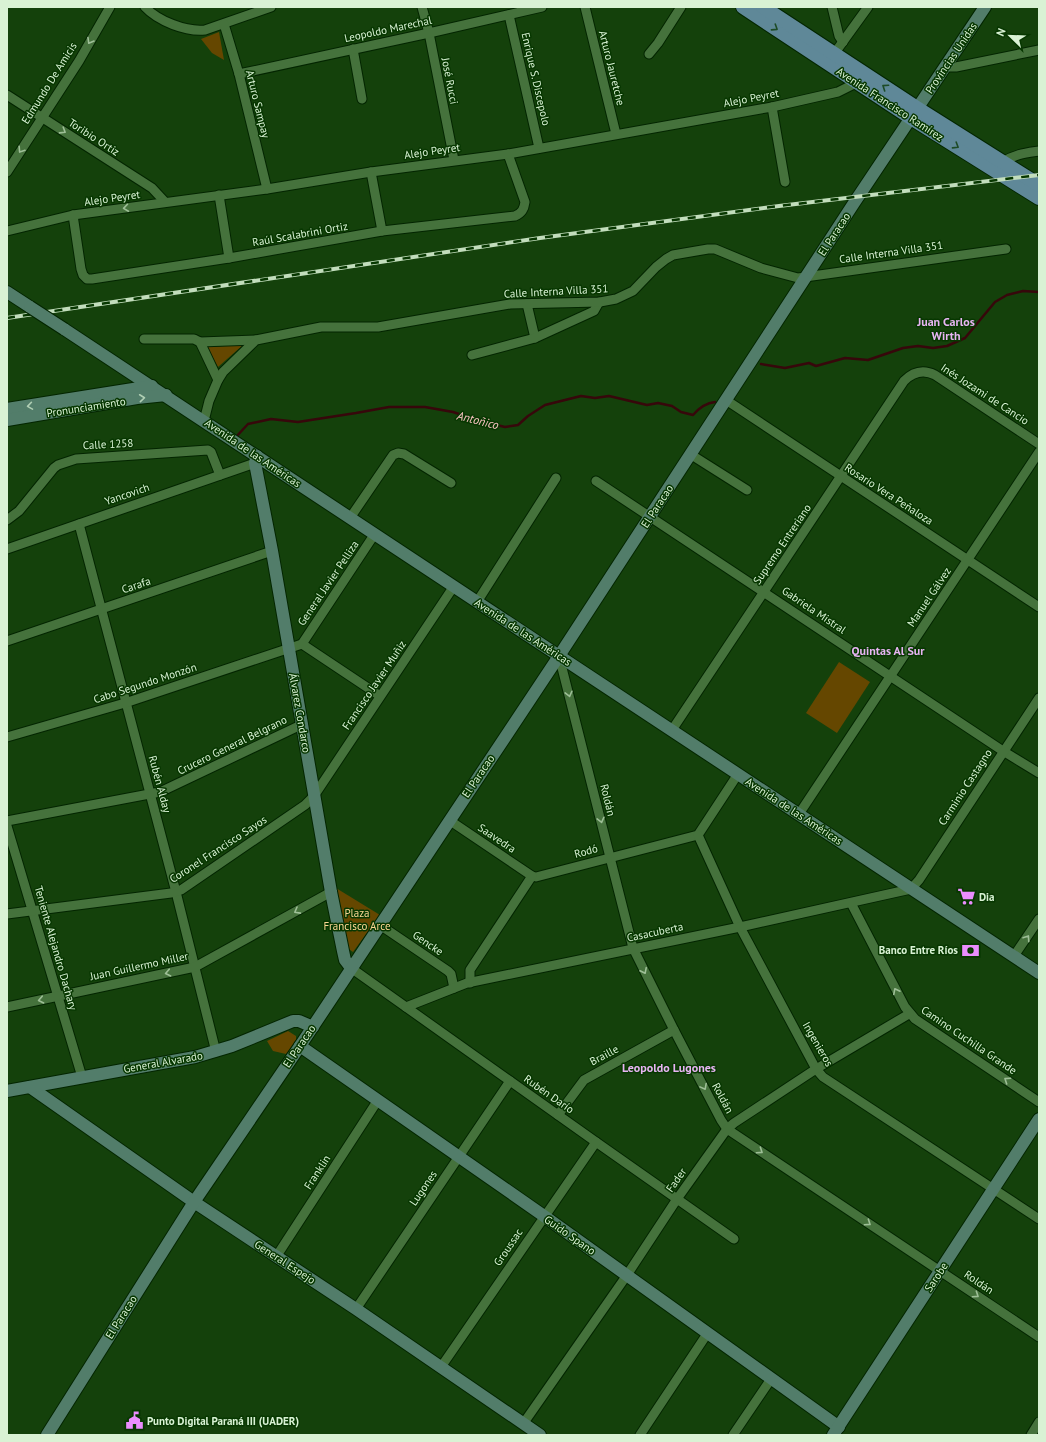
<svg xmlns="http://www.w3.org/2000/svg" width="1046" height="1442" viewBox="0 0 1046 1442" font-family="'PT Sans',sans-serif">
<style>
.green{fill:#654700}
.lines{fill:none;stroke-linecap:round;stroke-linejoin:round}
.stream{stroke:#37070b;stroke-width:2.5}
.street-casing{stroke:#032500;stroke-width:11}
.secondary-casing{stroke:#032500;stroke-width:14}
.primary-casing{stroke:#032500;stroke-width:16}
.street{stroke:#45723c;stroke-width:9}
.secondary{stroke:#527d6a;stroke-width:12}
.primary{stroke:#5f8898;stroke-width:14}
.rail-casing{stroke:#c2ddbc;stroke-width:4}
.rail{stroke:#073700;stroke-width:2.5;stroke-dasharray:8;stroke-linecap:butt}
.secondary-bridge-casing{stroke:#032500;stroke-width:14;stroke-linecap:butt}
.secondary-bridge{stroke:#527d6a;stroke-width:12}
.oneway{stroke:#1d4b26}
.oneway2{stroke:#9ebf97}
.oneway3{stroke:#b0cfb4}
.labels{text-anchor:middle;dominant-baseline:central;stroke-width:3;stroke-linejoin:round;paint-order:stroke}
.street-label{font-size:11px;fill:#d9f2d4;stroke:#073700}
.poi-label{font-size:11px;font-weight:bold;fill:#d9f2d4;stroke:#073700;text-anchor:start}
.park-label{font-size:11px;fill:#fcd694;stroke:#073700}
.neighbourhood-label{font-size:12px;font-weight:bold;fill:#e8b5f3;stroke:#073700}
.water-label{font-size:12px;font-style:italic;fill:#fac4c2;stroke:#073700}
</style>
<rect width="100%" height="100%" fill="#14410b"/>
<g class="green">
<path d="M219,32L224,60L212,53L201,39Z"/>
<path d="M243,345L218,367L207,347Z"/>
<path d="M839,662L870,682L837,733L806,713Z"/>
<path d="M336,888L380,915L353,952L346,947Z"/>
<path d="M288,1031L296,1036V1041L286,1054L273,1051L267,1041Z"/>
</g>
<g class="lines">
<g class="stream">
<path d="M761,364L785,368L809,363L816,366L845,358L868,360L903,348L918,346L933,348L947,346L965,338L995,302L1007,295L1023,291L1039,292"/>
<path d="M235,438L248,424L271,419L298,422L356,413L389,407H425L453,412L480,421L505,427L518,425L528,416L545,405L581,396L595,398L609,396L647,405L658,403L672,406L681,412L693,415C699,408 705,403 715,402"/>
</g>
<defs>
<g id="street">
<path d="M145,7C158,21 186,32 205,30L271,7"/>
<path d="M422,7L429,33L454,160"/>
<path d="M585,7L616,134"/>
<path d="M832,7L839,36L843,42"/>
<path d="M509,15L539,148"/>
<path d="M224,24L239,74L267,189"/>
<path d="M353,49L362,99"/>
<path d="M649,54L658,43L681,7"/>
<path d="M834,54L868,7"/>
<path d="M946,67H956L1039,50"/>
<path d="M239,74L429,33L542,7"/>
<path d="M7,95L152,188L165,202"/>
<path d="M772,107L785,182"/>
<path d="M1003,162C1015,154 1026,153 1039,151"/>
<path d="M7,172L79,61L110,7"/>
<path d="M371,172L382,231"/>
<path d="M219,195L229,258"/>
<path d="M73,215L81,269L83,275L87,279H92L229,258L382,231L515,216C522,213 524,209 525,202L508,154"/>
<path d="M7,231L73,215L267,189L371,172L508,154L772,107L838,92L858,82"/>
<path d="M527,304L535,338"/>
<path d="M144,339H194L200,342L256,340"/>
<path d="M200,342L218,380"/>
<path d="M472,355L535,338L594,311L599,302"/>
<path d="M726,400L1039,607"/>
<path d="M204,421L209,401L218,380L223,372L256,340L321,327H378L510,304L600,302L616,299L633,291L656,267L666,259L673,255L708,249H715L761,268L798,278L1006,249"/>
<path d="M690,454L747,490"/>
<path d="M596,481L1003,751L1039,773"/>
<path d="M350,518L393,455L398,453L404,454L451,483"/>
<path d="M7,520L19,511L54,468L58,465L76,459L208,450L211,452L220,475"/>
<path d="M79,524L176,892L216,1052"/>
<path d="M7,549L255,463"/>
<path d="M477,602L556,478"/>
<path d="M7,641L272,551"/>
<path d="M302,644L374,535"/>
<path d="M559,656L633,948L674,1030L721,1120L727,1129L1039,1337"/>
<path d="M672,730L904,381C913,372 923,369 935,375L1039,444"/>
<path d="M7,737L125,703L302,644L380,696"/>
<path d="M799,814L1039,452"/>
<path d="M449,820L532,876L536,877L698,835L738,774"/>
<path d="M7,821L160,792L303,724"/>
<path d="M7,826L82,1077"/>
<path d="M698,835L740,927L816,1069L823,1077L1039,1219"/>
<path d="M851,903L905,1007L915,1019L1039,1102"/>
<path d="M7,914L171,893L181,890L305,805L314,796L454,586"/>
<path d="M380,925L448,971L451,974L454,988"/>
<path d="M1014,956L1039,919"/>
<path d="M351,968L596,1142L734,1239"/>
<path d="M470,983V970L532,876"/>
<path d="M7,1007L195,967L331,892"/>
<path d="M406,1007L467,983L740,927L911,889L919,880L1039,698"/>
<path d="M558,1115L584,1080L674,1030"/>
<path d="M276,1257L378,1100"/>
<path d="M356,1309L510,1081"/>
<path d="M441,1367L596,1142"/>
<path d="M523,1424L627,1275L677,1199L727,1129L734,1123L816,1069L909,1014"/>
<path d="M640,1435L707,1334"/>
<path d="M733,1435L771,1379"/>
<path d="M1031,1435L1039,1422"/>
</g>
<g id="secondary">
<path d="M7,292L30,307"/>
<path d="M64,329L1039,973"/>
<path d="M7,409L152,386"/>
<path d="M7,420L137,398L166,395"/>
<path d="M257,456L255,463L272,551L331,892L343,951L345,960L351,968"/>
<path d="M300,1046L544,1216L839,1427"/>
<path d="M30,1087L194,1202L356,1309L540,1435"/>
<path d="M7,1091L195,1057L232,1046L293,1021H299L313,1027"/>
<path d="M47,1435L194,1202L300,1046L559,656L854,203L985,7"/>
<path d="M833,1435L1039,1119"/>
</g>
<g id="primary">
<path d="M743,7L911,118L1039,198"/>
<path d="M763,7L917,108L1039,185"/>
</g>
</defs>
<use href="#street" class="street-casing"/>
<use href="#secondary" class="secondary-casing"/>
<use href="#primary" class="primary-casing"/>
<use href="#street" class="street"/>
<use href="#secondary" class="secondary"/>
<use href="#primary" class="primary"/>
<defs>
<path id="rail" d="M7,318L540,238L779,206L1039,175"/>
</defs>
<use href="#rail" class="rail-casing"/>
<use href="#rail" class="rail"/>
<defs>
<path id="secondary-bridge" d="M30,307L64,329"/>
</defs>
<use href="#secondary-bridge" class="secondary-bridge-casing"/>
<use href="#secondary-bridge" class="secondary-bridge"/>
</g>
<defs><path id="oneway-chevron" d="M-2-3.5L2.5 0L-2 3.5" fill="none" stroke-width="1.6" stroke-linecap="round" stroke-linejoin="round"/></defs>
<g class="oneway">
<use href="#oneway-chevron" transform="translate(775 28) rotate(33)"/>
<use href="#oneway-chevron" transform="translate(885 87) rotate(-146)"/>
<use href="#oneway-chevron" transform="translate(956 146) rotate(32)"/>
</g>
<g class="oneway2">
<use href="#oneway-chevron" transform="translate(90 41) rotate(120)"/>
<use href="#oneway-chevron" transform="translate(63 131) rotate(32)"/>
<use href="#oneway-chevron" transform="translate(21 150) rotate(123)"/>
<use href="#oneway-chevron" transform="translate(126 208) rotate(172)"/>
<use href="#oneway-chevron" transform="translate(569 694) rotate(76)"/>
<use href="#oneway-chevron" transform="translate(601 820) rotate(76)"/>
<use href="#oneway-chevron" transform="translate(297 911) rotate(151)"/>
<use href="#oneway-chevron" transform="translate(1027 938) rotate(-56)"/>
<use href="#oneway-chevron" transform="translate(644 971) rotate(64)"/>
<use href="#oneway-chevron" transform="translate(168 973) rotate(168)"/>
<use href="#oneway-chevron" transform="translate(896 991) rotate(-117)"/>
<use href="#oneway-chevron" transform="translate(41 1000) rotate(168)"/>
<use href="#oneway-chevron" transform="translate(1007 1080) rotate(-146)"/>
<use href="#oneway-chevron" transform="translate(704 1087) rotate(62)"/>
<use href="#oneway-chevron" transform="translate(760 1151) rotate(34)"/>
<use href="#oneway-chevron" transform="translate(868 1223) rotate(34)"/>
<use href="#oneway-chevron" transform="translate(976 1295) rotate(34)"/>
</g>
<g class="oneway3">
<use href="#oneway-chevron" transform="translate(142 398) rotate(-6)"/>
<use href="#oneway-chevron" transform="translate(30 406) rotate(171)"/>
</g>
<defs>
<symbol id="supermarket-bare" viewBox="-9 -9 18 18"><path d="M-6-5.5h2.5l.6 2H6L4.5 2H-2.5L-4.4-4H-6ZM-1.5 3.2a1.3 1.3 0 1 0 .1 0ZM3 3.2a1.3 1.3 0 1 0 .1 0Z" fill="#ea8dfd" stroke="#073700" stroke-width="2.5" paint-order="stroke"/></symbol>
<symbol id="bank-bare" viewBox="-9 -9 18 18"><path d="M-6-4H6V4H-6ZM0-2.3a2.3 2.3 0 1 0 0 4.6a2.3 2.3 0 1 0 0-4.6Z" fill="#ea8dfd" stroke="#073700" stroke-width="2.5" paint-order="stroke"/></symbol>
<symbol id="civic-bare" viewBox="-9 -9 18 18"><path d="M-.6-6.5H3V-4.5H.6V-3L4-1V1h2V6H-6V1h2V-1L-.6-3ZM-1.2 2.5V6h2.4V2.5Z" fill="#ea8dfd" stroke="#073700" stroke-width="2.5" paint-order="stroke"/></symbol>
</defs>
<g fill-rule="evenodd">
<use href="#supermarket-bare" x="954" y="884" width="25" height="25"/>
<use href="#bank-bare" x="958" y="938" width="25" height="25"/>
<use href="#civic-bare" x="122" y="1408" width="25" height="25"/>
</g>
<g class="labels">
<g class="street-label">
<text transform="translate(388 29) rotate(-12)">Leopoldo Marechal</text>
<text transform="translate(951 58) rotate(-56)">Provincias Unidas</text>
<text transform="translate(612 68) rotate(76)">Arturo Jauretche</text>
<text transform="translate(536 79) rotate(77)">Enrique S. Discepolo</text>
<text transform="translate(450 81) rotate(79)">José Rucci</text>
<text transform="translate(49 83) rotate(-58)">Edmundo De Amicis</text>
<text transform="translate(751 98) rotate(-11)">Alejo Peyret</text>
<text transform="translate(258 104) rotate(76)">Arturo Sampay</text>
<text transform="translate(890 104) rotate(33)">Avenida Francisco Ramírez</text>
<text transform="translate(94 137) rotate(33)">Toribio Ortiz</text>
<text transform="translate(432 151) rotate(-8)">Alejo Peyret</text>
<text transform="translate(112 198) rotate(-8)">Alejo Peyret</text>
<text transform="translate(300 234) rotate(-10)">Raúl Scalabrini Ortiz</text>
<text transform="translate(834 234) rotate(-57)">El Paracao</text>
<text transform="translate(891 252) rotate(-8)">Calle Interna Villa 351</text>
<text transform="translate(556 291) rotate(-3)">Calle Interna Villa 351</text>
<text transform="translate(985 394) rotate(33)">Inés Jozami de Cancio</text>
<text transform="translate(86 407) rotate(-9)">Pronunciamiento</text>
<text transform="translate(108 444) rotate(-3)">Calle 1258</text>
<text transform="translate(253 453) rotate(34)">Avenida de las Américas</text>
<text transform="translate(127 494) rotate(-19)">Yancovich</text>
<text transform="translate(889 494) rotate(33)">Rosario Vera Peñaloza</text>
<text transform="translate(657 506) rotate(-57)">El Paracao</text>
<text transform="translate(782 544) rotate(-56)">Supremo Entreriano</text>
<text transform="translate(328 583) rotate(-56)">General Javier Pelliza</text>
<text transform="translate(136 585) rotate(-19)">Carafa</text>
<text transform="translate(929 597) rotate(-56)">Manuel Gálvez</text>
<text transform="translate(814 610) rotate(34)">Gabriela Mistral</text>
<text transform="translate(523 632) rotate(33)">Avenida de las Américas</text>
<text transform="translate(145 683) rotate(-18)">Cabo Segundo Monzón</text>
<text transform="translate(374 685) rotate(-56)">Francisco Javier Muñiz</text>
<text transform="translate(300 713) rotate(80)">Álvarez Condarco</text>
<text transform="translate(232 745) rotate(-26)">Crucero General Belgrano</text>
<text transform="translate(478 776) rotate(-56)">El Paracao</text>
<text transform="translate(160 784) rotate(75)">Rubén Alday</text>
<text transform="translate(965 787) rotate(-57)">Carminio Castagno</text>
<text transform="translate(608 800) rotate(76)">Roldán</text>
<text transform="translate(794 811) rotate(33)">Avenida de las Américas</text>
<text transform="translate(497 838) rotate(34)">Saavedra</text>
<text transform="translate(218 849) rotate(-33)">Coronel Francisco Sayos</text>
<text transform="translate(586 851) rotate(-15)">Rodó</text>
<text transform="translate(655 932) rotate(-12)">Casacuberta</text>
<text transform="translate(428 943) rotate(34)">Gencke</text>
<text transform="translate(56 948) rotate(74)">Teniente Alejandro Dachary</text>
<text transform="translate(139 966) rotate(-12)">Juan Guillermo Miller</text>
<text transform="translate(969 1040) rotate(34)">Camino Cuchilla Grande</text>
<text transform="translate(818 1044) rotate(60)">Ingenieros</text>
<text transform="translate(299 1046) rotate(-56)">El Paracao</text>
<text transform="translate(604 1055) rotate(-28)">Braille</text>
<text transform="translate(163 1062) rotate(-10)">General Alvarado</text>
<text transform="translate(549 1094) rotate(35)">Rubén Darío</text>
<text transform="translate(723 1098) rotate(62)">Roldán</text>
<text transform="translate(317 1172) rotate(-57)">Franklin</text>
<text transform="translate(676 1180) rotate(-55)">Fader</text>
<text transform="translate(423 1188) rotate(-56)">Lugones</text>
<text transform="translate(570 1235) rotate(35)">Guido Spano</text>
<text transform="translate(508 1247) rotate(-56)">Groussac</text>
<text transform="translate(285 1262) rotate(33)">General Espejo</text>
<text transform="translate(936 1277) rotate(-57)">Sarobe</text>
<text transform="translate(979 1282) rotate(34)">Roldán</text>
<text transform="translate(121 1317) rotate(-58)">El Paracao</text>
</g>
<g class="poi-label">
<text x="979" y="897">Dia</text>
<text x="958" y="950" text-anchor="end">Banco Entre Ríos</text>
<text x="147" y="1421">Punto Digital Paraná III (UADER)</text>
</g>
<g class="park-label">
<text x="357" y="913">Plaza<tspan x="357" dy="13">Francisco Arce</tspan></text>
</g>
<g class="neighbourhood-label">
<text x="946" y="321">Juan Carlos<tspan x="946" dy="14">Wirth</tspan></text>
<text x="888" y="650">Quintas Al Sur</text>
<text x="669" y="1067">Leopoldo Lugones</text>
</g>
<g class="water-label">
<text transform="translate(478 420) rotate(14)">Antoñico</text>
</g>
</g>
<rect width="1046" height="1442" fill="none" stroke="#d9f2d4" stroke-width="16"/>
<g transform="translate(1010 36) rotate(293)" stroke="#073700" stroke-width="3" paint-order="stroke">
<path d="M0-3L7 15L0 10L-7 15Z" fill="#d9f2d4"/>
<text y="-6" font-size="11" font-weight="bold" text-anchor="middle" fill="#d9f2d4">N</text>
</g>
</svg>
